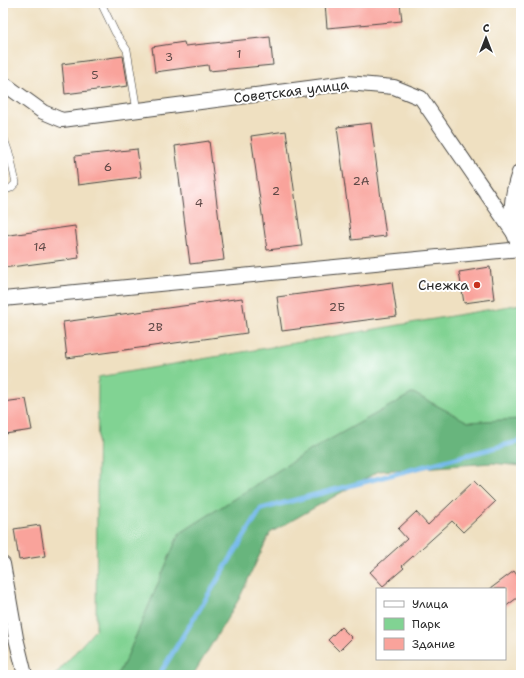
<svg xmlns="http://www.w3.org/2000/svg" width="524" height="678" viewBox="0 0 524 678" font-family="'Shantell Sans',sans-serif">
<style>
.green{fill:#81d393;stroke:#567f5f}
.forest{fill:#68b57d;stroke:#4a7054}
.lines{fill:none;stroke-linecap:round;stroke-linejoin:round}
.stream{stroke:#74b9eb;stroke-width:5}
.building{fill:#f9a39b}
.service-casing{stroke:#484642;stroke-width:8}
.minor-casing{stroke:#484642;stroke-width:16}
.tertiary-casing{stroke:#484642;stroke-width:20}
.service{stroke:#fff;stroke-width:7}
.minor{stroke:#fff;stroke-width:14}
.tertiary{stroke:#fff;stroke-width:18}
.poi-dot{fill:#c8321e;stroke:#fff;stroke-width:1.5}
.labels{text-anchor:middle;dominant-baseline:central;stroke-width:4;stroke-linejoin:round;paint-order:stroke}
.number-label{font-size:12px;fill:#5e4947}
.street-label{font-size:14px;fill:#2b2b2b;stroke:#fff}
.poi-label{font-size:14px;fill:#2b2b2b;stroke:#fff;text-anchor:end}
</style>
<rect width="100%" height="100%" fill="#fff"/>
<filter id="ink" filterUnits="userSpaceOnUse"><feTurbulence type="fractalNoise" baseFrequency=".025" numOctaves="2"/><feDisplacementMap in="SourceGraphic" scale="8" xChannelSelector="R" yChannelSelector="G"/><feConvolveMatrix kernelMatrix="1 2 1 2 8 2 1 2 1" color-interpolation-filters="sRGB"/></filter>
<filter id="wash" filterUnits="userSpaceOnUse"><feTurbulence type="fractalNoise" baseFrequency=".012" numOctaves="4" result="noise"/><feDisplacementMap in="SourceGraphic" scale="16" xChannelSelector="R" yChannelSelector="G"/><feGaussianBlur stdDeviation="0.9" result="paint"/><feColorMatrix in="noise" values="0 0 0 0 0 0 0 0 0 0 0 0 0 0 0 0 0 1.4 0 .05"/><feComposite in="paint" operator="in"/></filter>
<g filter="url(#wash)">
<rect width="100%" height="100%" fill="#efe0c1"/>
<path class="green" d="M521,304V419L468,422L413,393L304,454L179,534L127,657L118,675H55L96,629L98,377Z"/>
<path class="forest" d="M413,393L468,422L521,419V466L492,463L379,471L270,533L239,599L193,675H118L127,657L179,534L304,454Z"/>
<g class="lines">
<path class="stream" d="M159,675L261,509L521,441"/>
</g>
<g id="blocks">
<g class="building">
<path d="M325,3H400L402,21L327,28Z"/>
<path d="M270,37L273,65L209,71L208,65L155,72L152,47L184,42L185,46Z"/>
<path d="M123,56L128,86L65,94L62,64Z"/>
<path d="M371,123L386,236L352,240L337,127Z"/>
<path d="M286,131L302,246L267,250L251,136Z"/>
<path d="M209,141L224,260L190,264L175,146Z"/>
<path d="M137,149L141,177L78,185L75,156Z"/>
<path d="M75,226L79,258L3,268V236Z"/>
<path d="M490,267L494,299L464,303L459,272Z"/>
<path d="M392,282L397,316L282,331L277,297Z"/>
<path d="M242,298L247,333L67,358L63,322Z"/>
<path d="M26,399L32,430L5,434L3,421V402Z"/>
<path d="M474,481L495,502L463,532L452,521L402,566L404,568L383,586L370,572L407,539L398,529L416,512L428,525Z"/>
<path d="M40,525L45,556L19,560L14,529Z"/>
<path d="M514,571L521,581V595L505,607V589H490Z"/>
<path d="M341,627L352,638L339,651L328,640Z"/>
</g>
</g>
</g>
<g filter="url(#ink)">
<use href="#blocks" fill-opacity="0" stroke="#484642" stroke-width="1"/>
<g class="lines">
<defs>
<g id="service">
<path d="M101,3L115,32L127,50L137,111"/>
<path d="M3,136L10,156L16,183L11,188L3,191"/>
</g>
<g id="minor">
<path d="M3,83L43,112L62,120L347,83L394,87L421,98L515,235"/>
<path d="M3,299L521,249"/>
<path d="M3,564L16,638L25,675"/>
</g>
<path id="tertiary" d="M521,173C514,193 508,226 521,244"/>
</defs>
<use href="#service" class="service-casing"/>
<use href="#minor" class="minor-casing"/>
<use href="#tertiary" class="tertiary-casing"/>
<use href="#service" class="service"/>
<use href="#minor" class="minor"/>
<use href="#tertiary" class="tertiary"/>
</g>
</g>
<circle class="poi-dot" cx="477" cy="285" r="4"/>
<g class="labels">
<g class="number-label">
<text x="239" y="54">1</text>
<text x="169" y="57">3</text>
<text x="95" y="75">5</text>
<text x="108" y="167">6</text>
<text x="361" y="181">2А</text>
<text x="276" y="191">2</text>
<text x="199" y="203">4</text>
<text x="40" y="247">14</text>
<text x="337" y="307">2Б</text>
<text x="155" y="327">2В</text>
</g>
<g class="street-label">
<text transform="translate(291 91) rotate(-7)">Советская улица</text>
</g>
<g class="poi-label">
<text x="469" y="285">Снежка</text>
</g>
</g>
<rect width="524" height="678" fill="none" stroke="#fff" stroke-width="16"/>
<rect x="376" y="588" width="130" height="72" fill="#ffffff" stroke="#aaaaaa"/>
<rect x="384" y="601" width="20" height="6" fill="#ffffff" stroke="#aaaaaa"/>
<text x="412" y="608" font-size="12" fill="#2b2b2b">Улица</text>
<rect x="384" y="618" width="20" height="12" fill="#81d393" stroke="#aaaaaa"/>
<text x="412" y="628" font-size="12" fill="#2b2b2b">Парк</text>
<rect x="384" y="638" width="20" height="12" fill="#f9a39b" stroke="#aaaaaa"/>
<text x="412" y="648" font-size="12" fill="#2b2b2b">Здание</text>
<g transform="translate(486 38)" stroke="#ffffff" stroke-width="3" paint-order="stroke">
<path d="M0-3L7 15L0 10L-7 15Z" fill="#2b2b2b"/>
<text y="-6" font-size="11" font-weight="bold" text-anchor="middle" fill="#2b2b2b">С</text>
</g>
</svg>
